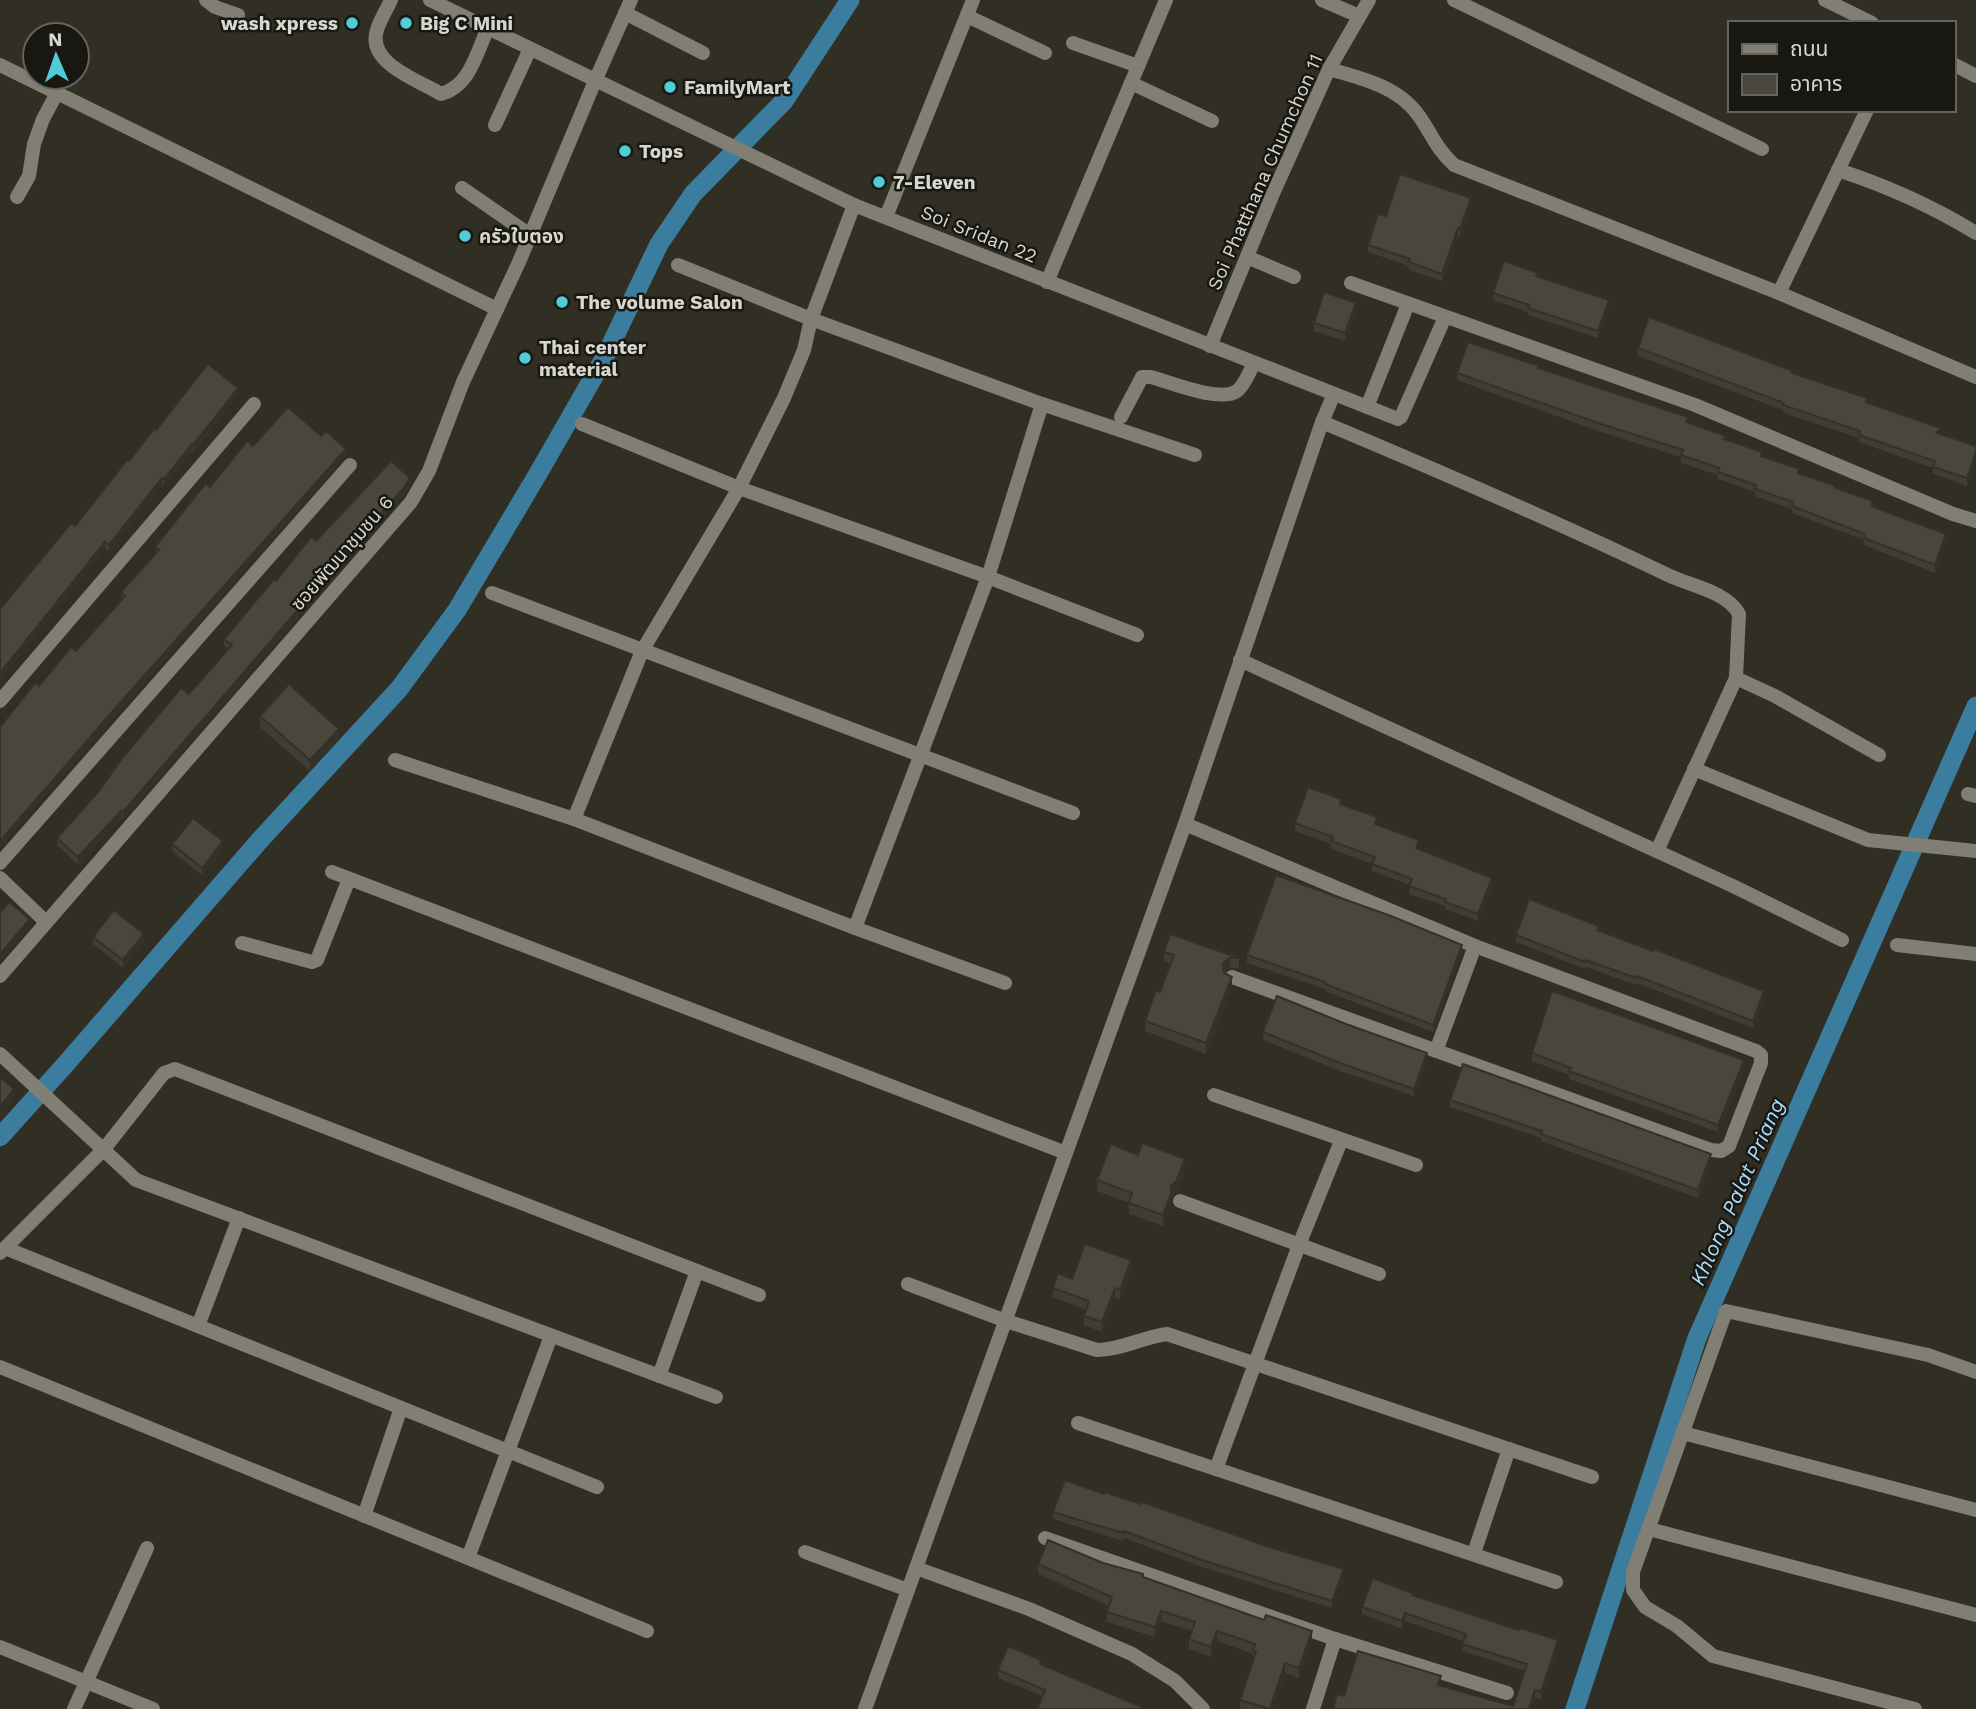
<svg xmlns="http://www.w3.org/2000/svg" width="1976" height="1709" viewBox="0 0 1976 1709" font-family="'Work Sans','Noto Sans Thai',sans-serif">
<style>
.lines{fill:none;stroke-linecap:round;stroke-linejoin:round}
.canal{stroke:#3b7d9f;stroke-width:19}
.street{stroke:#817f73;stroke-width:14}
.wall{fill:#3f3d34}
.shaded-wall{fill:#33322a}
.building{fill:#49473c;stroke:#33322a;stroke-width:2}
.poi-dot{fill:#52cbd8;stroke:#181712;stroke-width:2.5}
.labels{text-anchor:middle;dominant-baseline:central;stroke-width:5;stroke-linejoin:round;paint-order:stroke}
.poi-label{font-size:19px;font-weight:bold;fill:#d7d6cf;stroke:#181712;text-anchor:start}
.street-label{font-size:19px;fill:#d7d6cf;stroke:#181712}
.water-label{font-size:21px;font-style:italic;fill:#a8ddfb;stroke:#181712}
</style>
<rect width="100%" height="100%" fill="#312f24"/>
<g class="lines">
<g class="canal">
<path d="M0,1137L64,1066L260,840L399,689L457,610L539,472L605,357L659,244L693,194L784,101L850,0"/>
<path d="M1575,1709L1697,1338L1976,706"/>
</g>
<g class="street">
<path d="M206,0L215,7L238,15"/>
<path d="M391,0C387,9 380,20 377,30C366,63 418,80 441,94C470,86 476,54 488,28"/>
<path d="M430,0L854,205L1398,419L1401,417L1445,317"/>
<path d="M1322,0L1359,16"/>
<path d="M1454,0L1762,149"/>
<path d="M1825,0L1872,23"/>
<path d="M625,13L703,53"/>
<path d="M967,16L1045,53"/>
<path d="M1073,43L1138,66"/>
<path d="M1953,64L1976,76"/>
<path d="M0,65L497,309"/>
<path d="M1329,69C1362,78 1399,87 1419,116C1433,136 1435,147 1454,165L1779,293L1976,377"/>
<path d="M1131,83L1212,121"/>
<path d="M495,125L530,49"/>
<path d="M1838,170C1887,186 1932,206 1976,233"/>
<path d="M462,188L530,235"/>
<path d="M17,197L29,176L34,144L43,119L57,93"/>
<path d="M886,217L973,0"/>
<path d="M1247,257L1294,277"/>
<path d="M678,265L811,319L1042,404L1195,455"/>
<path d="M1047,282L1166,0"/>
<path d="M1351,283L1695,405L1953,514L1976,521"/>
<path d="M1779,293L1867,110"/>
<path d="M1210,346L1272,196L1329,69L1369,0"/>
<path d="M1367,407L1408,304"/>
<path d="M1121,417L1142,377H1151C1169,382 1220,403 1237,391C1244,386 1250,371 1254,363"/>
<path d="M1322,422C1439,471 1555,521 1670,576C1692,586 1727,592 1739,614L1736,678L1775,696L1879,755"/>
<path d="M582,424L739,488L988,577L1137,635"/>
<path d="M492,593L1073,813"/>
<path d="M1240,660L1735,887L1842,940"/>
<path d="M0,701L254,404"/>
<path d="M395,760L574,819L855,928L1005,983"/>
<path d="M1694,769L1868,840L1976,851"/>
<path d="M1968,794L1976,796"/>
<path d="M574,819L642,651L739,488L784,398L804,350L811,319L854,205"/>
<path d="M1185,824L1475,946L1756,1051L1761,1055V1063L1729,1146L1721,1151L1711,1150L1232,977"/>
<path d="M1657,851L1736,678"/>
<path d="M0,863L350,465"/>
<path d="M332,872L1066,1153"/>
<path d="M0,878L46,922"/>
<path d="M855,928L988,577L1042,404"/>
<path d="M242,943L312,962L317,960L349,879"/>
<path d="M1897,945L1976,954"/>
<path d="M0,976L411,502L429,471L463,382L519,262L595,81L631,0"/>
<path d="M1436,1051L1475,946"/>
<path d="M0,1054L136,1180L716,1397"/>
<path d="M1214,1095L1416,1165"/>
<path d="M1180,1201L1379,1274"/>
<path d="M5,1248L597,1487"/>
<path d="M0,1253L104,1149L164,1073L175,1069L759,1295"/>
<path d="M908,1284L1006,1321L1097,1350C1121,1350 1143,1337 1167,1334L1592,1477"/>
<path d="M198,1326L239,1218"/>
<path d="M0,1367L647,1631"/>
<path d="M659,1376L697,1271"/>
<path d="M1078,1423L1556,1582"/>
<path d="M1683,1433L1976,1510"/>
<path d="M1216,1469L1299,1245L1341,1141"/>
<path d="M364,1516L401,1408"/>
<path d="M1649,1529L1976,1615"/>
<path d="M1045,1538L1335,1639L1507,1693"/>
<path d="M805,1552L908,1590"/>
<path d="M1474,1553L1509,1449"/>
<path d="M468,1558L551,1336"/>
<path d="M916,1568L1029,1609L1132,1654L1175,1681L1203,1709"/>
<path d="M0,1647L153,1709"/>
<path d="M74,1709L147,1548"/>
<path d="M865,1709L1185,824L1322,422L1334,394"/>
<path d="M1313,1709L1335,1639"/>
<path d="M1915,1709L1713,1656L1677,1626L1645,1607L1633,1590V1572L1726,1311L1928,1355L1976,1372"/>
</g>
</g>
<g class="wall">
<path d="M1471,205L1460,236H1458L1442,281L1409,270V266L1368,252V245L1386,216Z"/>
<path d="M1538,276L1609,307L1598,338L1528,315V312L1493,300V293Z"/>
<path d="M1356,310L1345,341L1314,331V323Z"/>
<path d="M1638,348L1793,374L1867,403L1940,434L1976,446L1967,486L1933,474V468L1859,442V438L1783,413V410L1638,356Z"/>
<path d="M1539,369L1688,423L1799,474L1836,489L1946,541L1935,573L1864,545V540L1792,513V509L1755,496V492L1718,479V475L1681,463V457L1601,432L1457,380V373Z"/>
<path d="M238,395L193,452L192,451L164,486L162,485L109,552L75,526L129,461L156,430Z"/>
<path d="M321,436L346,456L126,703L0,848V727L76,651L122,600L121,592L155,554V547L210,487L253,446Z"/>
<path d="M410,485L403,496L341,564V568L123,819L121,818L78,865L57,845V838L229,650L224,646V639L276,581Z"/>
<path d="M260,716L339,740L310,771L260,727Z"/>
<path d="M1341,804L1419,848L1418,849L1492,885L1478,921L1445,909V906L1409,894L1410,885L1372,871V864L1331,849V844L1295,831V823Z"/>
<path d="M172,844L223,849L202,875L172,851Z"/>
<path d="M1599,931L1764,999L1753,1028L1637,983L1636,985L1586,967L1585,969L1516,942V935Z"/>
<path d="M93,937L144,942L123,968L93,944Z"/>
<path d="M1164,952L1239,958V968H1230L1224,972L1232,987L1206,1054L1145,1031V1021L1160,992L1171,964L1164,962Z"/>
<path d="M1462,952L1433,1032L1325,991V989L1247,963V955Z"/>
<path d="M1263,1032L1427,1060L1414,1096L1340,1071L1263,1040Z"/>
<path d="M1532,1053L1744,1067L1718,1132L1569,1079V1075L1532,1061Z"/>
<path d="M1450,1100L1711,1161L1698,1198L1541,1141V1138L1450,1107Z"/>
<path d="M1138,1155L1185,1170L1176,1192L1171,1197V1205L1163,1226L1129,1214V1203L1097,1191V1180Z"/>
<path d="M1131,1269L1120,1300L1115,1298L1102,1332L1084,1325V1316L1086,1310L1053,1297V1288L1072,1279Z"/>
<path d="M1104,1494L1344,1577L1332,1608L1202,1567L1124,1538L1123,1541L1053,1519V1512Z"/>
<path d="M1103,1563L1312,1641L1299,1678L1285,1673L1273,1709H1240V1700L1253,1661V1654L1217,1641L1211,1657L1189,1649V1639L1191,1631L1161,1621L1155,1637L1107,1622V1612L1109,1606L1038,1574V1564Z"/>
<path d="M1412,1595L1558,1648L1541,1700L1535,1698L1531,1709L1344,1696L1440,1685L1513,1706L1525,1671L1462,1651L1463,1641L1405,1621L1402,1629L1362,1614V1607Z"/>
<path d="M1041,1665L1142,1709L1042,1696L998,1678V1670Z"/>
</g>
<g class="shaded-wall">
<path d="M1471,198V205L1460,236V229Z"/>
<path d="M1458,228V236L1442,281V274Z"/>
<path d="M1609,300V307L1598,338V331Z"/>
<path d="M1356,303V310L1345,341V333Z"/>
<path d="M238,388V395L193,452V445Z"/>
<path d="M192,444V451L164,486V479Z"/>
<path d="M346,449V456L126,703L0,848V841L126,696Z"/>
<path d="M1976,452V459L1967,486V478Z"/>
<path d="M162,478V485L109,552V545Z"/>
<path d="M410,478V485L403,496L341,564V568L123,819V812Z"/>
<path d="M1946,534V541L1935,573V565Z"/>
<path d="M105,542V549L0,680V673Z"/>
<path d="M339,729V740L310,771V760Z"/>
<path d="M121,811V818L78,865V857Z"/>
<path d="M223,841V849L202,875V868Z"/>
<path d="M1492,878V885L1478,921V914Z"/>
<path d="M30,919V927L0,961V954Z"/>
<path d="M144,934V942L123,968V960Z"/>
<path d="M1462,945V952L1433,1032V1025Z"/>
<path d="M1230,958V968L1223,973V963Z"/>
<path d="M1232,977V987L1206,1054V1043Z"/>
<path d="M1764,991V999L1753,1028V1021Z"/>
<path d="M1427,1053V1060L1414,1096V1089Z"/>
<path d="M1744,1060V1067L1718,1132V1125Z"/>
<path d="M14,1089V1099L0,1118V1107Z"/>
<path d="M1711,1154V1161L1698,1198V1190Z"/>
<path d="M1185,1159V1170L1176,1192L1171,1197V1205L1163,1226V1215L1171,1186Z"/>
<path d="M1131,1260V1269L1120,1300V1290Z"/>
<path d="M1115,1288V1298L1102,1332V1322Z"/>
<path d="M1344,1569V1577L1332,1608V1601Z"/>
<path d="M1161,1611V1621L1155,1637V1627Z"/>
<path d="M1405,1613V1621L1402,1629V1621Z"/>
<path d="M1217,1631V1641L1211,1657V1647Z"/>
<path d="M1312,1631V1641L1299,1678V1668Z"/>
<path d="M1558,1640V1648L1541,1700V1692Z"/>
<path d="M1285,1663V1673L1273,1709H1270Z"/>
<path d="M1535,1690V1698L1531,1709H1529Z"/>
</g>
<g class="building">
<path d="M1400,174L1471,198L1460,229L1458,228L1442,274L1409,262L1410,259L1368,245L1378,214L1386,216Z"/>
<path d="M1504,261L1538,273L1536,276L1609,300L1598,331L1528,308L1529,305L1493,293Z"/>
<path d="M1324,292L1356,303L1345,333L1314,323Z"/>
<path d="M1649,317L1793,371L1792,373L1867,398L1866,402L1940,428L1937,433L1976,446V452L1967,478L1933,467L1935,461L1859,435L1860,431L1783,405L1784,403L1638,348Z"/>
<path d="M1468,342L1539,366L1538,368L1688,417L1686,422L1726,436L1724,439L1762,452L1761,456L1799,469L1798,473L1836,486L1835,488L1873,501L1871,506L1946,534L1935,565L1864,538L1865,534L1792,506L1793,502L1755,489L1756,485L1718,472L1719,468L1681,455L1683,450L1601,424L1457,373Z"/>
<path d="M208,364L238,388L193,445L192,444L164,479L162,478L109,545L105,542L0,673V609L71,523L75,526L127,460L129,461L154,429L156,430Z"/>
<path d="M288,407L321,436L326,431L346,449L126,696L0,841V727L35,683L39,686L71,647L76,651L125,596L121,592L159,550L155,547L206,483L210,487L247,441L253,446Z"/>
<path d="M391,461L410,478L403,489L340,559L341,560L123,812L121,811L78,857L57,838L98,792L123,757L181,688L189,694L232,645L224,639L274,579L276,581L311,537L316,541Z"/>
<path d="M289,684L339,729L310,760L260,716Z"/>
<path d="M1308,787L1341,799L1340,804L1377,817L1375,824L1419,840L1416,848L1492,878L1478,914L1445,902L1446,899L1409,886L1412,879L1372,864L1375,857L1331,841L1333,837L1295,823Z"/>
<path d="M193,818L223,841L202,868L172,844Z"/>
<path d="M1276,875L1391,916L1462,945L1433,1025L1325,984V982L1247,955Z"/>
<path d="M1529,899L1599,926L1597,930L1653,951L1654,949L1764,991L1753,1021L1637,976L1636,978L1586,960L1585,962L1516,935Z"/>
<path d="M9,902L30,919L0,954V913Z"/>
<path d="M114,910L144,934L123,960L93,937Z"/>
<path d="M1170,934L1239,958H1230L1223,963L1224,973L1232,977L1206,1043L1145,1021L1156,990L1160,992L1174,955L1164,952Z"/>
<path d="M1552,991L1744,1060L1718,1125L1569,1071L1571,1068L1532,1053Z"/>
<path d="M1277,996L1346,1024L1427,1053L1414,1089L1340,1063L1263,1032Z"/>
<path d="M1463,1064L1711,1154L1698,1190L1541,1134L1542,1131L1450,1100Z"/>
<path d="M0,1077L14,1089L0,1107Z"/>
<path d="M1142,1143L1185,1159L1176,1182L1171,1186V1194L1163,1215L1129,1203L1132,1193L1097,1180L1111,1144L1138,1155Z"/>
<path d="M1085,1244L1131,1260L1120,1290L1115,1288L1102,1322L1084,1316L1089,1301L1053,1288L1058,1273L1072,1279Z"/>
<path d="M1065,1480L1104,1494L1105,1492L1141,1504L1142,1502L1269,1547L1344,1569L1332,1601L1202,1560L1124,1531L1123,1533L1053,1512Z"/>
<path d="M1048,1540L1103,1563L1143,1574V1577L1264,1620L1266,1615L1312,1631L1299,1668L1285,1663L1270,1709L1240,1700L1256,1652L1253,1651L1255,1644L1217,1631L1211,1647L1189,1639L1195,1622L1161,1611L1155,1627L1107,1612L1112,1597L1038,1564Z"/>
<path d="M1373,1578L1412,1593V1595L1519,1630L1520,1628L1558,1640L1541,1692L1535,1690L1529,1709H1333L1337,1694L1344,1696L1358,1651L1441,1676L1438,1685L1513,1706L1527,1664L1462,1644L1466,1634L1405,1613L1402,1621L1362,1607Z"/>
<path d="M1008,1646L1041,1660L1040,1664L1142,1707L1141,1709H1037L1045,1690L998,1670Z"/>
</g>
<g class="poi-dot">
<circle cx="352" cy="23" r="7"/>
<circle cx="406" cy="23" r="7"/>
<circle cx="670" cy="87" r="7"/>
<circle cx="625" cy="151" r="7"/>
<circle cx="879" cy="182" r="7"/>
<circle cx="465" cy="236" r="7"/>
<circle cx="562" cy="302" r="7"/>
<circle cx="525" cy="358" r="7"/>
</g>
<g class="labels">
<g class="poi-label">
<text x="338" y="23" text-anchor="end">wash xpress</text>
<text x="420" y="23">Big C Mini</text>
<text x="684" y="87">FamilyMart</text>
<text x="639" y="151">Tops</text>
<text x="893" y="182">7-Eleven</text>
<text x="479" y="236">ครัวใบตอง</text>
<text x="576" y="302">The volume Salon</text>
<text x="539" y="347">Thai center<tspan x="539" dy="22">material</tspan></text>
</g>
<g class="street-label">
<text transform="translate(1265 172) rotate(-66)">Soi Phatthana Chumchon 11</text>
<text transform="translate(979 234) rotate(22)">Soi Sridan 22</text>
<text transform="translate(342 553) rotate(-49)">ซอยพัฒนาชุมชน 6</text>
</g>
<g class="water-label">
<text transform="translate(1737 1192) rotate(-66)">Khlong Palat Priang</text>
</g>
</g>
<rect x="1728" y="21" width="228" height="91" fill="#181712" stroke="#64635e" stroke-width="2"/>
<rect x="1742" y="44" width="35" height="10" fill="#817f73" stroke="#64635e" stroke-width="2"/>
<text x="1790" y="56" font-size="21" fill="#d7d6cf">ถนน</text>
<rect x="1742" y="74" width="35" height="21" fill="#49473c" stroke="#64635e" stroke-width="2"/>
<text x="1790" y="91" font-size="21" fill="#d7d6cf">อาคาร</text>
<g transform="translate(56 56) rotate(358)"><circle r="33" fill="#181712" stroke="#64635e" stroke-width="2"/>
<path d="M0-5L12 26L0 18L-12 26Z" fill="#52cbd8"/>
<text y="-10" font-size="19" font-weight="bold" text-anchor="middle" fill="#d7d6cf">N</text>
</g>
</svg>
